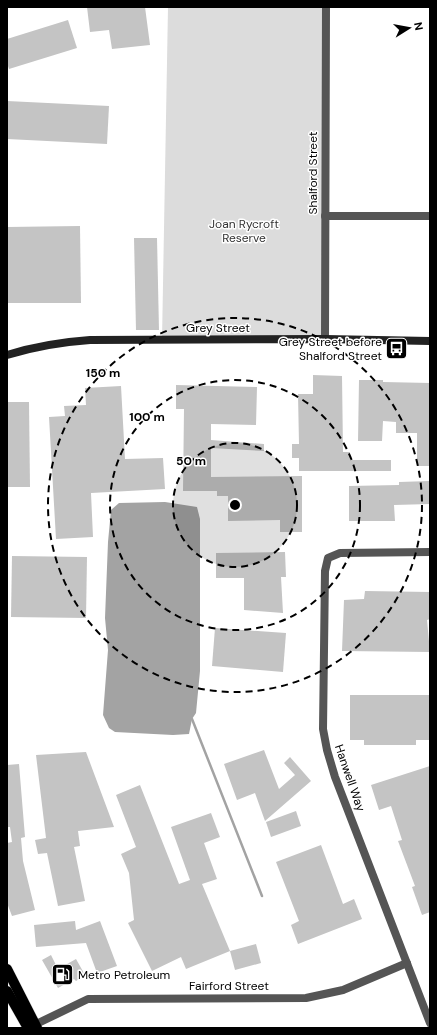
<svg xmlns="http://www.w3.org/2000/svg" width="437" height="1035" viewBox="0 0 437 1035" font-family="'DM Sans',sans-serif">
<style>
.green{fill:#dcdcdc}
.water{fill:#a3a3a3}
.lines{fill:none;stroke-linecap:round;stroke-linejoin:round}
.stream{stroke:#a3a3a3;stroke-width:2.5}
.building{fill:#c4c4c4}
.primary-casing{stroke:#dbdbdb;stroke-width:11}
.street{stroke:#555;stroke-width:8}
.secondary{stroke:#222;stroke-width:8}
.primary{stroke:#000;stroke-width:10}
.ring{fill:none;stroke:#000;stroke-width:2;stroke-dasharray:7 5}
.labels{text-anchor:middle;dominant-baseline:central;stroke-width:3;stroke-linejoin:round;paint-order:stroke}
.street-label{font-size:12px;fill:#000;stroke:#fff}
.park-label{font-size:12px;fill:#333;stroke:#fff}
.poi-label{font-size:12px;fill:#000;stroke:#fff;text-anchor:end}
.centre{fill:#000;stroke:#fff;stroke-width:2}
.ring-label{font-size:12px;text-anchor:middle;font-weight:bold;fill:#000;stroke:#fff;stroke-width:3;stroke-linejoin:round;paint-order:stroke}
</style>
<rect width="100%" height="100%" fill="#fff"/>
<path class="green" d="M168,7H326L325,339L162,340Z"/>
<path class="water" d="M165,502L197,507L200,519V671L196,713L192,719L189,734L173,735L115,732L109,728L103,715L108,650L105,618L108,542L111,510L119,503Z"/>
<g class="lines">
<path class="stream" d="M192,719L262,896"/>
</g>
<g class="building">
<path d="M87,7H145L150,45L112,49L109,30L90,32Z"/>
<path d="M68,20L77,48L9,69L7,63V39Z"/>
<path d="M7,101L109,106L107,144L7,139Z"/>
<path d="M80,226L81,303H7V227Z"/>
<path d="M134,238H157L159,330H136Z"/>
<path d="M313,375L342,376L343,452H350V460H391V471H299V458H292V444H299L298,394H313Z"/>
<path d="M359,380H383V382L430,383V466H417V433H396V422L383,421L382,441H358Z"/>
<path d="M176,385L257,387L256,425L211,424V440L264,444V451L211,448V477L302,476V532H280V520L228,521V496H217V491H183L184,409H176Z"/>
<path d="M121,386L125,459L163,458L165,489L91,493L93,537L56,539L49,417L65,416L64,406L86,405L85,388Z"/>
<path d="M7,402H29L30,487H7Z"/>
<path d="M430,481V504L394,505L395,521H349V486L399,485V482Z"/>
<path d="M285,552L286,577H281L283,613L244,610V578H216V553Z"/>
<path d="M12,556L87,557L86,618L11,617Z"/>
<path d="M365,591L430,592V619L427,620L430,652L342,651L344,600L364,599Z"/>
<path d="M215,628L286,633L283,672L212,666Z"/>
<path d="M350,695H430V740H416V745H364V740H350Z"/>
<path d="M264,750L279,789L295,775L284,763L290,757L311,781L265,821L255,793L237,800L224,764Z"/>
<path d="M86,752L114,827L78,831L80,846L74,847L85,901L58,906L47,853L38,854L35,840L46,838L36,755Z"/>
<path d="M19,764L25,837L21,838L23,861L35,910L12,916L7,903V843L12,842L10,827H7V765Z"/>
<path d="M430,766V912L422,915L412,887L415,886L398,841L402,840L391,806L379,810L371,785Z"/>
<path d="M140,785L179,884L190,880L171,827L211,813L220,837L204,843L217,879L202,884L230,951L186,969L181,957L152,971L128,923L134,920L129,873L121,854L136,847L116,795Z"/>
<path d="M296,811L301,826L271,837L266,822Z"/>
<path d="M321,845L343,904L354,899L362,919L298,944L291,925L299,921L276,862Z"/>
<path d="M75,921L76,930L100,921L117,966L97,973L86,943L36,947L34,925Z"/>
<path d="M256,944L261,963L235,970L230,951Z"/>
<path d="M51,955L58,969L76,959L85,975L76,981L74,979L58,988L42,960Z"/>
</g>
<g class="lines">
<defs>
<g id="primary">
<path d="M7,969L37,1028"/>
<path d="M7,991L28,1028"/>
</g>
</defs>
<use href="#primary" class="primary-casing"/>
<g class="street">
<path d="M325,216H430"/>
<path d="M325,339L326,7"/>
<path d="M430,552L340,553L328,558L325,571L323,729L327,750L335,777L430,1023"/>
<path d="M30,1027L88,999L306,998L343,990L407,963"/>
</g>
<path class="secondary" d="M7,355C36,346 61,342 90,340L325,339L430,341"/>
<use href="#primary" class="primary"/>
</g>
<circle cx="235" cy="505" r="62" fill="#000" fill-opacity=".12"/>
<g class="ring">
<circle cx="235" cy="505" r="62"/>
<circle cx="235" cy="505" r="125"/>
<circle cx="235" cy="505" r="187"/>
</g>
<defs>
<symbol id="bus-square" viewBox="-11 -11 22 22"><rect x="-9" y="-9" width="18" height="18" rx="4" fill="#000" stroke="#fff"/><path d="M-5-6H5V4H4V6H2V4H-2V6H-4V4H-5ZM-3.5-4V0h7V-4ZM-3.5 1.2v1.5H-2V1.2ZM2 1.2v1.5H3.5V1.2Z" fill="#fff"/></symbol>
<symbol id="fuel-square" viewBox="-11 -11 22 22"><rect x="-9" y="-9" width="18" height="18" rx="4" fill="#000" stroke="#fff"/><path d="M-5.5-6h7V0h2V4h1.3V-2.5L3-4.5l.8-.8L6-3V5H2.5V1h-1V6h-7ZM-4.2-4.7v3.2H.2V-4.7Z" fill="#fff"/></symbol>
</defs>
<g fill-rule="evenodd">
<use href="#bus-square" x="384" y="336" width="25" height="25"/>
<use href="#fuel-square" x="50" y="962" width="25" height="25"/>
</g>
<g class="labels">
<g class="street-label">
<text transform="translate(313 173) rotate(-90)">Shalford Street</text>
<text x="218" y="328">Grey Street</text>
<text transform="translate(350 778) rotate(71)">Hanwell Way</text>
<text x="229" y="986">Fairford Street</text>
</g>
<g class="park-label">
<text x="244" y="224">Joan Rycroft<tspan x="244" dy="14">Reserve</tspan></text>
</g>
<g class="poi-label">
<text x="382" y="342">Grey Street before<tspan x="382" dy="14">Shalford Street</tspan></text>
<text x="78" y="975" text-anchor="start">Metro Petroleum</text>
</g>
</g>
<circle cx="235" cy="505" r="6" class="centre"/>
<g class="ring-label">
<text x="103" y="377">150 m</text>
<text x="147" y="421">100 m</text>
<text x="191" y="465">50 m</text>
</g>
<rect width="437" height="1035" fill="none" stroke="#000000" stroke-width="16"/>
<g transform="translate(409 28) rotate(79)" stroke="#ffffff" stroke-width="3" paint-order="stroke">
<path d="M0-3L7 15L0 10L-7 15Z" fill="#000000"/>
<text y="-6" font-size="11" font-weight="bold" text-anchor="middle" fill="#000000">N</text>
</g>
</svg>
